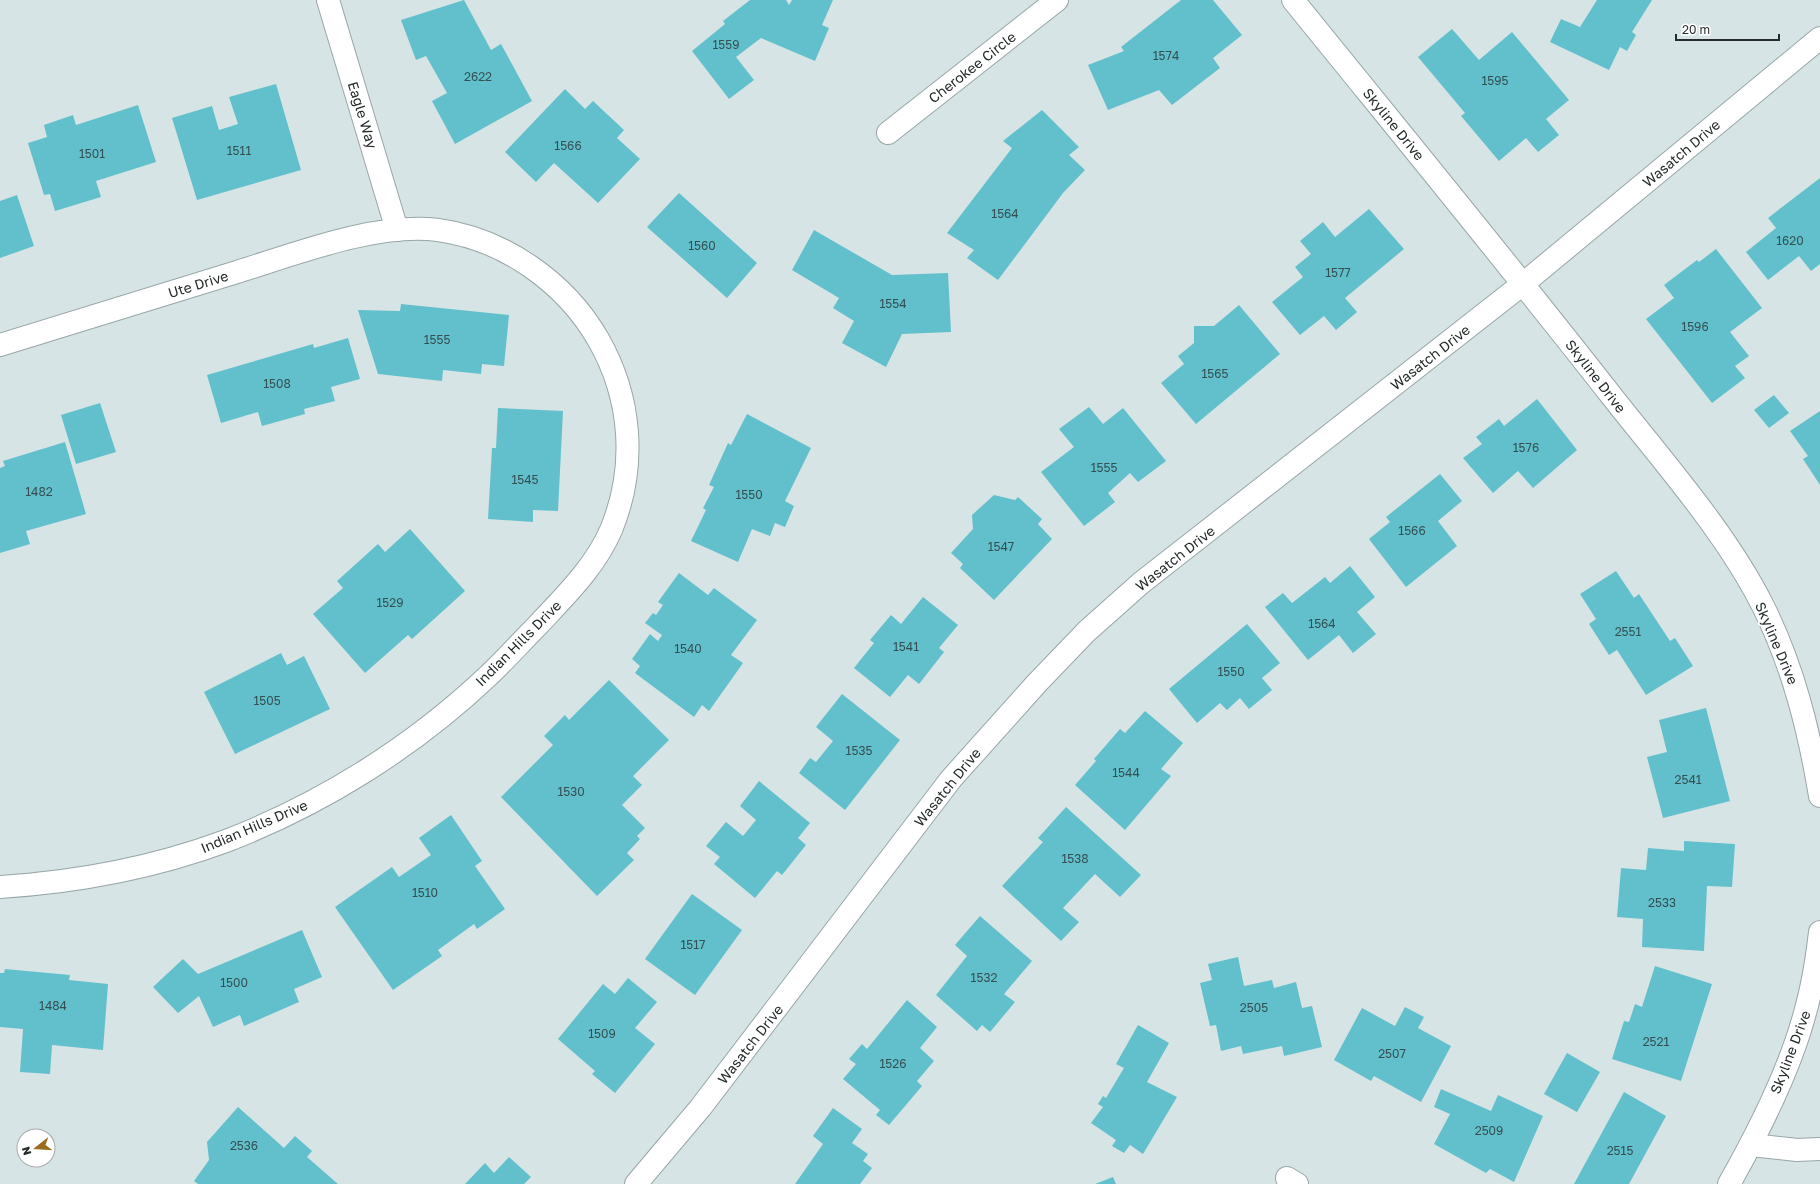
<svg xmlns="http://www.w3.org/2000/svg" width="1820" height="1184" viewBox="0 0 1820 1184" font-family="'Golos Text',sans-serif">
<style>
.building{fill:#62c0cc}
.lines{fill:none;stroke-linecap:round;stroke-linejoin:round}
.street-casing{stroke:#98a6a8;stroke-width:24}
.street{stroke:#fff;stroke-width:22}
.labels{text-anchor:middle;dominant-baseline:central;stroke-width:3.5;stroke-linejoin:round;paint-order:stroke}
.number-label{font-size:12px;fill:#345053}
.street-label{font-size:14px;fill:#252a2b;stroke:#fff}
</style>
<rect width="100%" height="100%" fill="#d6e4e6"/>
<g class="building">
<path d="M464,0L491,50L501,44L532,101L455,144L432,101L447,93L426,56L416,60L401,20Z"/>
<path d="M750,0H786L789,5L792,0H833L822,25L829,28L815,61L761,38L736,57L754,80L729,99L692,51L725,24L723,21Z"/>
<path d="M1181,0H1213L1242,35L1213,58L1220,68L1172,105L1159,90L1108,110L1088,65L1124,51L1121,47Z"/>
<path d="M1597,0H1652L1632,32L1636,35L1627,51L1620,47L1609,70L1550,42L1561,19L1580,27Z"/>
<path d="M1452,29L1479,60L1512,32L1569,100L1546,119L1559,135L1538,152L1526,138L1499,161L1461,116L1465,113L1418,57Z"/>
<path d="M276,84L301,170L197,200L172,118L212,106L219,130L238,124L229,97Z"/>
<path d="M565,89L585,109L593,101L624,130L617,138L640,159L598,203L554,163L536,182L505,152Z"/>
<path d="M138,105L156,162L96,181L101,197L55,211L50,194L44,195L28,143L47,137L44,125L73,115L76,125Z"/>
<path d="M1042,110L1079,147L1069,155L1085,170L1063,193L998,280L967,258L974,250L947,233L1012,148L1003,141Z"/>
<path d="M1820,178V264L1811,271L1799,256L1768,280L1746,252L1776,228L1768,218Z"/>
<path d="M679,193L757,263L727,298L647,227Z"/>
<path d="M17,195L34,246L0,258V201Z"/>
<path d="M1369,209L1404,249L1345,298L1357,312L1336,330L1324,316L1300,335L1272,302L1303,277L1295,267L1311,254L1300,241L1323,222L1335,237Z"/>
<path d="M814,230L892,275L948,273L951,332L902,334L886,367L842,343L854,321L833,308L839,298L792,270Z"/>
<path d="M1716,249L1762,308L1730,332L1749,356L1735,366L1745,378L1712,403L1646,319L1674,298L1664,285L1697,260L1699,262Z"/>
<path d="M401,304L509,315L504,366L482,364L481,374L443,370L442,381L378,374L358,310L400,311Z"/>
<path d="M1239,305L1280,354L1196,424L1161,383L1184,364L1178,356L1194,343V326H1214Z"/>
<path d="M348,338L360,379L331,387L335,401L304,409L305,414L262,426L258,412L221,423L207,375L313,344L314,348Z"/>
<path d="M1774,395L1789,413L1769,428L1754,410Z"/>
<path d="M1537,399L1577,450L1533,488L1518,471L1493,493L1463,458L1482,444L1476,437L1499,419L1504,426Z"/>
<path d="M100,403L116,452L76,464L61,415Z"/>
<path d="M1089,407L1103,424L1123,408L1166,461L1138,482L1130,473L1108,493L1115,502L1084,526L1041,472L1074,447L1059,429Z"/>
<path d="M498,408L563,411L558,511L533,510V522L488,519L492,448H496Z"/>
<path d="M1820,411V485L1803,459L1808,456L1790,431Z"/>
<path d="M747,414L811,448L785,501L794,506L785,527L775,523L770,536L752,529L738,562L691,541L706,510L703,508L714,487L709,485L728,443L731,445Z"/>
<path d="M65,442L86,514L26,531L30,544L0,553V468L5,466L3,461Z"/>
<path d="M1440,474L1462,501L1438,521L1457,546L1406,587L1369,539L1390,522L1386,517Z"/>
<path d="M994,495L1015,500L1018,497L1042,519L1038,524L1052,539L994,600L960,568L963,564L951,553L973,529L972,515Z"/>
<path d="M410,529L465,591L412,639L408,635L365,673L313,614L343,588L337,581L378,544L385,552Z"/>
<path d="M1350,566L1375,597L1357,612L1376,634L1353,653L1339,635L1308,660L1265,607L1283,593L1292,603L1325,577L1330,583Z"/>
<path d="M1616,571L1634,598L1639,594L1670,641L1675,638L1693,666L1646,695L1617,650L1609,655L1589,624L1596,619L1580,594Z"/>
<path d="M679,573L708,595L714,588L757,620L731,655L743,663L709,711L702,705L694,717L635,673L640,666L632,659L650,634L658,641L662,635L645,623L653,613L656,615L663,605L658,602Z"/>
<path d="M923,597L958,625L939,648L944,652L919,684L908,675L890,697L854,668L874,643L870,640L891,615L901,624Z"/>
<path d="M1247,624L1280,663L1262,678L1272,690L1249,709L1240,698L1227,710L1220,703L1197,723L1169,689Z"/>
<path d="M281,653L287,665L304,656L330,709L235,754L204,692Z"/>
<path d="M609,680L669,740L633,776L642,785L622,805L645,828L637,836L640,839L627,853L634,860L597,896L501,797L553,745L544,736L565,715L569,720Z"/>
<path d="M842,694L900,740L845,810L799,773L810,758L816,762L833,741L816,727Z"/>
<path d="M1706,708L1730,801L1663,818L1647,757L1667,752L1659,720Z"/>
<path d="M1145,711L1183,743L1161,769L1171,776L1125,830L1075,785L1096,761L1094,759L1120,729L1125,733Z"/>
<path d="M759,781L810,823L798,838L806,845L782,875L777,871L755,898L714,864L720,857L706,846L726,822L743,836L756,820L740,806Z"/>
<path d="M1066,807L1141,875L1120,897L1095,874L1063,908L1079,922L1061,941L1002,886L1043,842L1038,838Z"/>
<path d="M451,815L482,861L475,866L505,909L477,929L474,924L438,950L442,956L393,990L335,907L392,867L399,877L431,855L419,838Z"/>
<path d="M1684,841L1735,844L1732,887L1707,886L1704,951L1642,947L1643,919L1617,917L1621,868L1646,870L1648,848L1684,851Z"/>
<path d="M692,894L742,930L695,995L645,959Z"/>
<path d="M980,916L1032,961L1004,994L1015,1002L990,1032L982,1025L977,1031L936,995L967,956L955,945Z"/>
<path d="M302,930L322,977L294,989L299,1002L244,1026L240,1015L213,1027L199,996L178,1013L153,987L183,959L198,974Z"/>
<path d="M1238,957L1244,986L1272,980L1274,988L1296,982L1302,1008L1312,1006L1322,1047L1284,1056L1282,1046L1243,1054L1241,1046L1221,1051L1216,1025L1210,1026L1200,983L1212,980L1208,964Z"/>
<path d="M1655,966L1712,984L1681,1081L1612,1059L1624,1021L1629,1022L1635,1004L1642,1007Z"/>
<path d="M5,969L70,975L69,980L108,984L103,1050L52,1045L50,1074L20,1072L23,1029L0,1027V973H4Z"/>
<path d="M628,978L657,1002L635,1028L655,1044L615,1093L592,1074L595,1071L558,1039L603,984L615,994Z"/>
<path d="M907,1000L937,1027L920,1048L934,1061L917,1081L922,1086L889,1125L876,1115L880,1110L843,1079L856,1064L849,1059L862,1044L867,1049Z"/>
<path d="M1405,1007L1424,1017L1418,1028L1451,1046L1421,1102L1374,1076L1371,1081L1334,1060L1362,1008L1395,1026Z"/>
<path d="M1138,1025L1169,1043L1147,1082L1177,1097L1143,1154L1130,1145L1124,1153L1112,1146L1116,1140L1091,1123L1103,1107L1098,1104L1103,1096L1106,1098L1124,1068L1116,1064Z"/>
<path d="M1567,1053L1600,1072L1577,1112L1544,1094Z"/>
<path d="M1441,1089L1491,1111L1498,1095L1543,1116L1514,1182L1490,1169L1486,1173L1434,1144L1450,1114L1434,1107Z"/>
<path d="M1624,1092L1666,1116L1629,1184H1574Z"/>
<path d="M238,1107L284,1148L295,1136L312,1151L307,1157L338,1184H198L194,1181L209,1160L207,1142Z"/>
<path d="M833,1108L862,1129L852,1143L868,1154L863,1161L872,1168L860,1184H795L823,1144L813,1136Z"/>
<path d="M509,1157L531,1177L524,1184H465L485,1163L494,1173Z"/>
<path d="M1113,1177L1116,1184H1095Z"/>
</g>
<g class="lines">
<defs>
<g id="street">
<path d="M328,0L397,230"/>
<path d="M1293,0C1399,131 1506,261 1610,394C1661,459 1726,532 1763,606C1793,666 1809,730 1820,796"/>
<path d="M888,133L1057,0"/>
<path d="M0,345C79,320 158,296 237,272C295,254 377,222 438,230C504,239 565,282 598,339C632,398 637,467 611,530C595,567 565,596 538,625C521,642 505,660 488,676C413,747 322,804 226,841C153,868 78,882 0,887"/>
<path d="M1751,1145L1797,1150L1820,1149"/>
<path d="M1287,1178L1297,1184"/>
<path d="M636,1184L701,1107L951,779L1037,683L1087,631L1141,583L1524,283L1820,38"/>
<path d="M1729,1184C1759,1131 1791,1068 1806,1009C1813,984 1817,958 1820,932"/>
</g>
</defs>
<use href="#street" class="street-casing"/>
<use href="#street" class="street"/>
</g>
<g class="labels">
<g class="number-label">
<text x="726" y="44">1559</text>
<text x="1166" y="55">1574</text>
<text x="478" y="76">2622</text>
<text x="1495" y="80">1595</text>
<text x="568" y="145">1566</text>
<text x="239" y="150">1511</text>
<text x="92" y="153">1501</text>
<text x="1005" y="213">1564</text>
<text x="1790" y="240">1620</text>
<text x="702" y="245">1560</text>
<text x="1338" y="272">1577</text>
<text x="893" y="303">1554</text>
<text x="1695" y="326">1596</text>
<text x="437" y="339">1555</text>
<text x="1215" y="373">1565</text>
<text x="277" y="383">1508</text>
<text x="1526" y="447">1576</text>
<text x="1104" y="467">1555</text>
<text x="525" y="479">1545</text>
<text x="39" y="491">1482</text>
<text x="749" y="494">1550</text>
<text x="1412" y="530">1566</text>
<text x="1001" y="546">1547</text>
<text x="390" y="602">1529</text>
<text x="1322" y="623">1564</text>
<text x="1628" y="631">2551</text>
<text x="906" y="646">1541</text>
<text x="688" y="648">1540</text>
<text x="1231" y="671">1550</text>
<text x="267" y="700">1505</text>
<text x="859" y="750">1535</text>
<text x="1126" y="772">1544</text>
<text x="1688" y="779">2541</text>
<text x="571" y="791">1530</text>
<text x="1075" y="858">1538</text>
<text x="425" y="892">1510</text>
<text x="1662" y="902">2533</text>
<text x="693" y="944">1517</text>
<text x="984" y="977">1532</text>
<text x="234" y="982">1500</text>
<text x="53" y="1005">1484</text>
<text x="1254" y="1007">2505</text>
<text x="602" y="1033">1509</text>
<text x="1656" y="1041">2521</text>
<text x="1392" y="1053">2507</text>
<text x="893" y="1063">1526</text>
<text x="1489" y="1130">2509</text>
<text x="244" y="1145">2536</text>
<text x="1620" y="1150">2515</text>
</g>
<g class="street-label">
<text transform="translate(972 67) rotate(-38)">Cherokee Circle</text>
<text transform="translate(363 115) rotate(73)">Eagle Way</text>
<text transform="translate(1394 124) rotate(51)">Skyline Drive</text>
<text transform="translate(1681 153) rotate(-40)">Wasatch Drive</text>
<text transform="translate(198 284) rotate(-17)">Ute Drive</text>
<text transform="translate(1430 357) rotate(-38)">Wasatch Drive</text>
<text transform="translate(1596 376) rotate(52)">Skyline Drive</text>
<text transform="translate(1175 558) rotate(-38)">Wasatch Drive</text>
<text transform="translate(518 643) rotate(-45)">Indian Hills Drive</text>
<text transform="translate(1777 643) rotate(67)">Skyline Drive</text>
<text transform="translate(947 787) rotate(-51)">Wasatch Drive</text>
<text transform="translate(254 826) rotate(-23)">Indian Hills Drive</text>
<text transform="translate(750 1044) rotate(-52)">Wasatch Drive</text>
<text transform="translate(1790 1052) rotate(-69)">Skyline Drive</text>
</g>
</g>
<g transform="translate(36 1148) rotate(253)"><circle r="19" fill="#ffffff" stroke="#a8aaaa"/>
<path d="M0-3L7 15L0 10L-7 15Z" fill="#996d1b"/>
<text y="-6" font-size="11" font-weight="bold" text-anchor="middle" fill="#252a2b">N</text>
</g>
<path d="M1676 34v6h103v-6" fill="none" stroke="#252a2b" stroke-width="2"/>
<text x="1682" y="34" font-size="12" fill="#252a2b" stroke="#ffffff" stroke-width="3" paint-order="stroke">20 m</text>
</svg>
